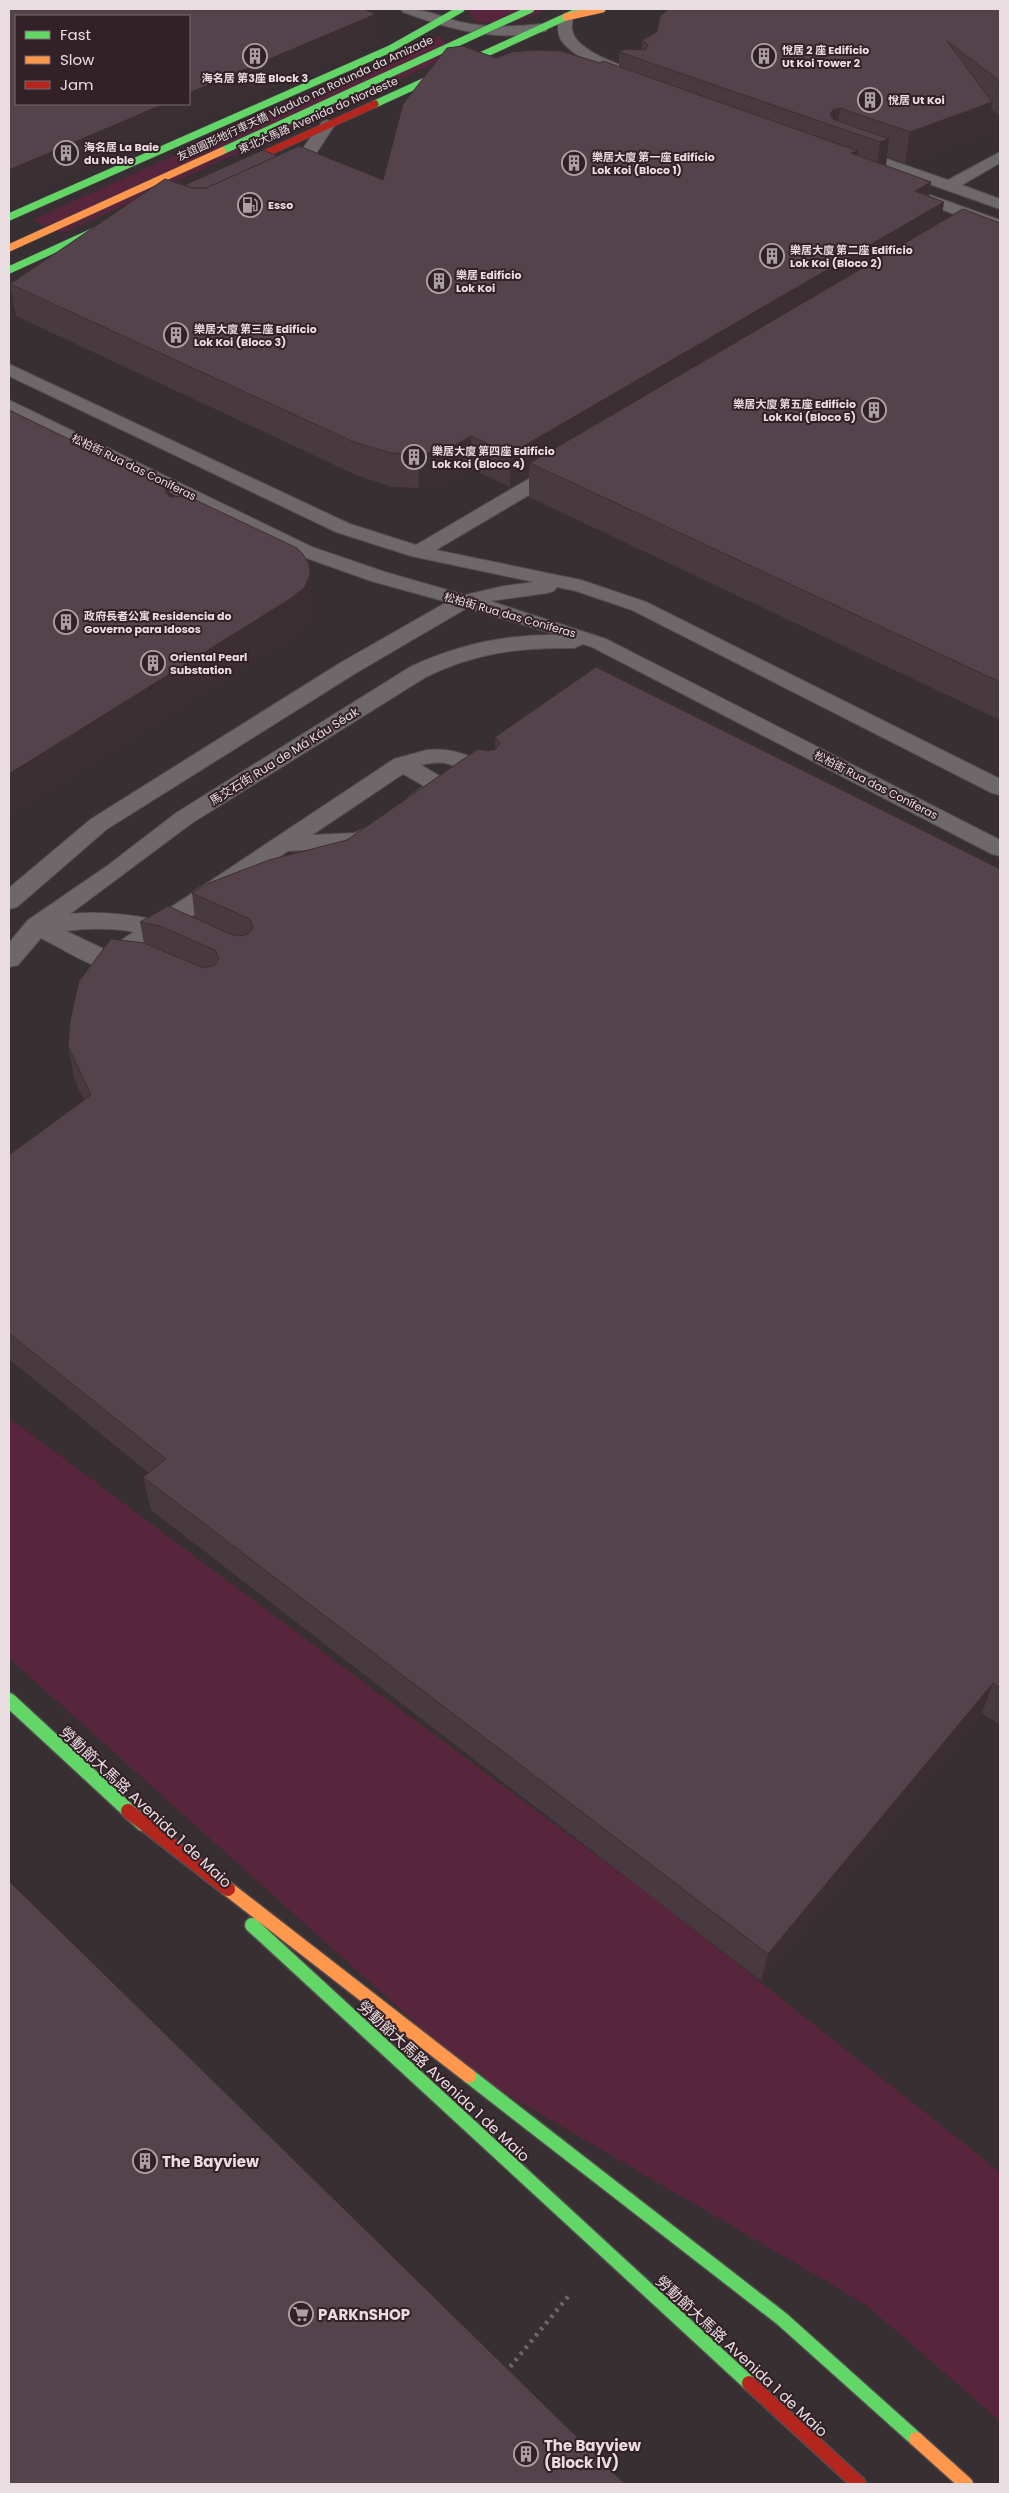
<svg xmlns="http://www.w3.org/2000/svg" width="1009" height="2493" viewBox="0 0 1009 2493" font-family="Poppins,'Noto Sans SC',sans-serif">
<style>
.green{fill:#58263c}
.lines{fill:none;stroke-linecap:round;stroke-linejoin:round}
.lane-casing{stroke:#534c4f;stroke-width:2}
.street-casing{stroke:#534c4f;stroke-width:2}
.fast-far1-casing{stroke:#534c4f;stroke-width:8}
.fast-casing{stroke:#534c4f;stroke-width:17}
.slow-far1-casing{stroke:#534c4f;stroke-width:8}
.slow-casing{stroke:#534c4f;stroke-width:17}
.jam-far1-casing{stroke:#534c4f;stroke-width:8}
.jam-casing{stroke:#534c4f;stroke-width:17}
.path{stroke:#6b6668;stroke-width:4.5;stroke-dasharray:3 5;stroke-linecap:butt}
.lane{fill:#6e686a;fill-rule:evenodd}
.street{fill:#6e686a;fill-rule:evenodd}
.fast-far1{stroke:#63d668;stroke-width:7}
.fast{stroke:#63d668;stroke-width:14}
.slow-far1{stroke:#ff974d;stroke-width:7}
.slow{stroke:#ff974d;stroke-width:14}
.jam-far1{stroke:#b3261e;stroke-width:7}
.jam{stroke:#b3261e;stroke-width:14}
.fast-bridge-casing{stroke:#534c4f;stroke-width:8;stroke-linecap:butt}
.slow-bridge-casing{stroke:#534c4f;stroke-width:8;stroke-linecap:butt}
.fast-bridge{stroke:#63d668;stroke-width:7}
.slow-bridge{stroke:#ff974d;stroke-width:7}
.wall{fill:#493a40}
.shaded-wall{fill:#3c2f34}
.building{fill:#55434b;stroke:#3c2f34}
.labels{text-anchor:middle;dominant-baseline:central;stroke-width:4;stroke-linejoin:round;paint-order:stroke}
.far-poi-label{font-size:11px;font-weight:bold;fill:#e9dde2;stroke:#322127;text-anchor:start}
.far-street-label{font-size:11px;fill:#e9dde2;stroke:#322127}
.street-label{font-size:12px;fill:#e9dde2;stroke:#322127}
.near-street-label{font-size:15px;fill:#e9dde2;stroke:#322127}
.near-poi-label{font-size:15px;font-weight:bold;fill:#e9dde2;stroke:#322127;text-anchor:start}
</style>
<rect width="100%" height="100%" fill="#382f32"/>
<g class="green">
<path d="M470,9H547C516,23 511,26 476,22L468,10Z"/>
<path d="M439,36L451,47L448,57L63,233L32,220Z"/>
<path d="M9,1418L663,1905L1000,2172V2421L865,2304L471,2073L9,1658Z"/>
</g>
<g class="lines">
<defs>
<g id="lane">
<path d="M327,120L335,125C323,141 300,187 278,181L276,178L287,170L322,122Z"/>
<path d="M427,750C452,747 484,757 498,779L495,784C476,789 466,770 449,764C440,761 430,763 421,765L448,781L451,786C443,799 424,811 409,807L406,802L409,797L424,786L403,774L312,835L355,833L376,823L384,825L388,830L384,835L360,847L288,851L117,967L108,969L99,967L96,961L99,955L394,759Z"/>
</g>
<g id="street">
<path d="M401,9C422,8 440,16 460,22C487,28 514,27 541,24L548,28L546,31C497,43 449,29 403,12Z"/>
<path d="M566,13L573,17C573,21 571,25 572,29C575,52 622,65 640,72L643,75L640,78C622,83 571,56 561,40C557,32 558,26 559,17Z"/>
<path d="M850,146L948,180L1000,152V163L962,185L1000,199V209L844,154L842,151Z"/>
<path d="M908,187L1000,220V231L902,195L900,192Z"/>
<path d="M9,364L350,524L416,545L554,464H568L571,468L568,472L436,550L581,580L646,602L1000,779V795L992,793L632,610L576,591L557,587L554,591L547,593L490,601L606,639L1000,840V856L992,854L592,647L583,644L574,648C521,647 474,653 426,677L192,823L70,914C109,910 149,917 187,927L190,933L187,939C169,944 147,934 129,931C108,928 87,928 66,931L114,954L141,959L144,965L141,971C108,980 69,952 41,938L18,965L9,967V943L28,920L107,866L176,813L410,667C457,645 506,634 558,635L467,608L356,673L107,829L17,907L9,909V888L91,819L340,663L447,602L371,581L298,555L9,412V400L312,547L385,572L465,595L504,586L534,582L411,556L336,532L9,376Z"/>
</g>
<g id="fast-far1">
<path d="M375,104L583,9"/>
<path d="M9,217L390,49L461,9"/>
<path d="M9,270L110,224"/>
</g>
<g id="fast">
<path d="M9,1700L143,1824"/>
<path d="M252,1925L749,2383"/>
<path d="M469,2076L782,2319L916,2439"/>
</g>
<path id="slow-far1" d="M566,17L602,9"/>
<g id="slow">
<path d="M228,1889L469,2076"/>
<path d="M916,2439L966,2484"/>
</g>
<path id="jam-far1" d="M233,168L375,104"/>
<g id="jam">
<path d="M128,1811L228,1889"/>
<path d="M749,2383L859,2484"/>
</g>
</defs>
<use href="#lane" class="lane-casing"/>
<use href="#street" class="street-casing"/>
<use href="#fast-far1" class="fast-far1-casing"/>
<use href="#fast" class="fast-casing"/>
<use href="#slow-far1" class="slow-far1-casing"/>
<use href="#slow" class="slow-casing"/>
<use href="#jam-far1" class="jam-far1-casing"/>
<use href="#jam" class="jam-casing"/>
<path class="path" d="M505,2373L571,2293"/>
<use href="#lane" class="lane"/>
<use href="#street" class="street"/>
<use href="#fast-far1" class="fast-far1"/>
<use href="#fast" class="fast"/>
<use href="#slow-far1" class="slow-far1"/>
<use href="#slow" class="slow"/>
<use href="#jam-far1" class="jam-far1"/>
<use href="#jam" class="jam"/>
<defs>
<path id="fast-bridge" d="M222,151L531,9"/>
<path id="slow-bridge" d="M9,248L222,151"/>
</defs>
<use href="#fast-bridge" class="fast-bridge-casing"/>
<use href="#slow-bridge" class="slow-bridge-casing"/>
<use href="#fast-bridge" class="fast-bridge"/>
<use href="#slow-bridge" class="slow-bridge"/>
</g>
<g class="wall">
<path d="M1000,9V116L991,109L987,133L905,163L887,157L886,166L931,182L929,196L941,222L1000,223V720L529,497V476L510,487L472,469L450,481L419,488L392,487L356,475L16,316L10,284L277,156L383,180L496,58L600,63L619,67V52L641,50L642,40Z"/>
<path d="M495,737L1000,869V1725L982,1713L761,1981L151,1510L143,1477L149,1473L9,1359V1155L84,1100L75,1081L68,1046L144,943L140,922L195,919L192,893L347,840L488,751L495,750Z"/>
</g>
<g class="shaded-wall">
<path d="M320,9H375L321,22Z"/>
<path d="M376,14L377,43L9,203V170L164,104H189V93Z"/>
<path d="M992,102L987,133L905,163L910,132Z"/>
<path d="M840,108L838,128L830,114L833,110Z"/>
<path d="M889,139L885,170L876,174L880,142Z"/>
<path d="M858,151L854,182L851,153Z"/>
<path d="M931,182L927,212L944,202L939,234L530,463L529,476L510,487V454L915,191Z"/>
<path d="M471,436L472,469L450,481L419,488L418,455Z"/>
<path d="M168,487L173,525L165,492Z"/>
<path d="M310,575L313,613L307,626L294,637L9,817V774Z"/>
<path d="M993,1683L982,1713L761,1981L768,1954Z"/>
</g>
<g class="building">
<path d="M9,9H363L376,14L189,93V16H16V104H164L9,170Z"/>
<path d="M669,9H1000V81L947,41L992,102L910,132L840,108L833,110L830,114L833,119L889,139L880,142L619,52L625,49L645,50L648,45L642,40L657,32L660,16Z"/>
<path d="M463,46L496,58L512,52L536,50L561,51L600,63L603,61L858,151L851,153L931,182L915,191L944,202L510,454L471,436L450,448L418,455L391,453L354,442L10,284L165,179L192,188H206L299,146L383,180L403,104L447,48Z"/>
<path d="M263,150L277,156L206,188H192L185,186L189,183Z"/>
<path d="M963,209L1000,223V682L530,463Z"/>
<path d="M9,410L168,487L165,492L170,497L187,496L297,548L302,553L309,564L310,575L304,588L290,599L9,774Z"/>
<path d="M596,667L1000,869V1688L993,1683L768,1954L143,1477L166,1459L9,1333V1155L91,1095L68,1046L70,1021L79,981L111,939L144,943L204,968L215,965L219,958L215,950L160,926L140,922L168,906L230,934L239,936L249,934L253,927L250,919L192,893L209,883L269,860L347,840L478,749L488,751L496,749L500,743L495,737Z"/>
<path d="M9,1881L625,2484H9Z"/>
</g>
<defs>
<symbol id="building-ring" viewBox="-11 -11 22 22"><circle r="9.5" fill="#322127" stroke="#aba0a4" stroke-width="1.5"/><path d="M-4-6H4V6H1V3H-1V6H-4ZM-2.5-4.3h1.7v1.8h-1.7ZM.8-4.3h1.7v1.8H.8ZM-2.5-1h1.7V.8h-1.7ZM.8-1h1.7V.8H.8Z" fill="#aba0a4"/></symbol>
<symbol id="fuel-ring" viewBox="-11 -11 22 22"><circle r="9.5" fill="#322127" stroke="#aba0a4" stroke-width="1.5"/><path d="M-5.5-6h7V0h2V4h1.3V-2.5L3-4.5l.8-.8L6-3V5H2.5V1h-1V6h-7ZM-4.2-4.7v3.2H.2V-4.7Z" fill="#aba0a4"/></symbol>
<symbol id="supermarket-ring" viewBox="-11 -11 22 22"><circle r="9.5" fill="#322127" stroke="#aba0a4" stroke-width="1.5"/><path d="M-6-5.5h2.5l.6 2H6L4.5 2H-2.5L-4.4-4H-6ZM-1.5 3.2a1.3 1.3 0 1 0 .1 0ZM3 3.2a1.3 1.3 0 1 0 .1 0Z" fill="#aba0a4"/></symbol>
</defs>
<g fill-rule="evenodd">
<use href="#building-ring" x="241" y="42" width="28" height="28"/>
<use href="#building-ring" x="750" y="42" width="28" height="28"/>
<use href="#building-ring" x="856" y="86" width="28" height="28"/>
<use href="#building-ring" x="52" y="139" width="28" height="28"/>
<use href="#building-ring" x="560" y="149" width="28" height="28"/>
<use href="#fuel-ring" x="236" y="191" width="28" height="28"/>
<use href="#building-ring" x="758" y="242" width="28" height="28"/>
<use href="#building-ring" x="425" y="267" width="28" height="28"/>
<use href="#building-ring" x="162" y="321" width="28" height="28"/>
<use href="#building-ring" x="860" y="396" width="28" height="28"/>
<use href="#building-ring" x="400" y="443" width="28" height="28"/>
<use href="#building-ring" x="52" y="608" width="28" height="28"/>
<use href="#building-ring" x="139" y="649" width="28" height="28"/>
<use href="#building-ring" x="131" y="2147" width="28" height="28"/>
<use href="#supermarket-ring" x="287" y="2300" width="28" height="28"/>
<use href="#building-ring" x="512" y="2440" width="28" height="28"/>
</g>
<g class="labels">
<g class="far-poi-label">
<text x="782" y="50">悅居 2 座 Edifício<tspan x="782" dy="13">Ut Koi Tower 2</tspan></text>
<text x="255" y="78" text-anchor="middle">海名居 第3座 Block 3</text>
<text x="888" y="100">悅居 Ut Koi</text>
<text x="84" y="147">海名居 La Baie<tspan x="84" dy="13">du Noble</tspan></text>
<text x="592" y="157">樂居大廈 第一座 Edifício<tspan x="592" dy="13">Lok Koi (Bloco 1)</tspan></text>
<text x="268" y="205">Esso</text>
<text x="790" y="250">樂居大廈 第二座 Edifício<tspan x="790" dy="13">Lok Koi (Bloco 2)</tspan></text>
<text x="456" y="275">樂居 Edifício<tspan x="456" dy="13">Lok Koi</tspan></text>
<text x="194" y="329">樂居大廈 第三座 Edifício<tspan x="194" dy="13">Lok Koi (Bloco 3)</tspan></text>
<text x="856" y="404" text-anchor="end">樂居大廈 第五座 Edifício<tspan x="856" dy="13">Lok Koi (Bloco 5)</tspan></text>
<text x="432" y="451">樂居大廈 第四座 Edifício<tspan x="432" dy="13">Lok Koi (Bloco 4)</tspan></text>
<text x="84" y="616">政府長者公寓 Residencia do<tspan x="84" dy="13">Governo para Idosos</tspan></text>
<text x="170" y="657">Oriental Pearl<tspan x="170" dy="13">Substation</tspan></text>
</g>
<g class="far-street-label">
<text transform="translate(305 98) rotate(-25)">友誼圓形地行車天橋 Viaduto na Rotunda da Amizade</text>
<text transform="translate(318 115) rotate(-24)">東北大馬路 Avenida do Nordeste</text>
<text transform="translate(134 467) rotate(26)">松柏街 Rua das Coníferas</text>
<text transform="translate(510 615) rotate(16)">松柏街 Rua das Coníferas</text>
<text transform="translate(876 785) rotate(27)">松柏街 Rua das Coníferas</text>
</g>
<g class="street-label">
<text transform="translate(284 756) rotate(-32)">馬交石街 Rua de Má Káu Séak</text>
</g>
<g class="near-street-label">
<text transform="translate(146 1807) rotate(43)">勞動節大馬路 Avenida 1 de Maio</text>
<text transform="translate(444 2081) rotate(43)">勞動節大馬路 Avenida 1 de Maio</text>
<text transform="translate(742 2356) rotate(43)">勞動節大馬路 Avenida 1 de Maio</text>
</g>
<g class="near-poi-label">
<text x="162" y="2161">The Bayview</text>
<text x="318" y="2314">PARKnSHOP</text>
<text x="544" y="2445">The Bayview<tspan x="544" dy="17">(Block IV)</tspan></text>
</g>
</g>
<rect width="1009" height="2493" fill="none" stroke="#e9dde2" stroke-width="20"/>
<rect x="15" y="15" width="175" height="90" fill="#322127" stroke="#7b6c72"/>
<rect x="25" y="31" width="25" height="8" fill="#63d668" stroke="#7b6c72"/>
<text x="60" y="40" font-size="15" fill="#e9dde2">Fast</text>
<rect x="25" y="56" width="25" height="8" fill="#ff974d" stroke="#7b6c72"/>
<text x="60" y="65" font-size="15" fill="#e9dde2">Slow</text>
<rect x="25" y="81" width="25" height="8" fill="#b3261e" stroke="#7b6c72"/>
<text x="60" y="90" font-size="15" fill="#e9dde2">Jam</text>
</svg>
